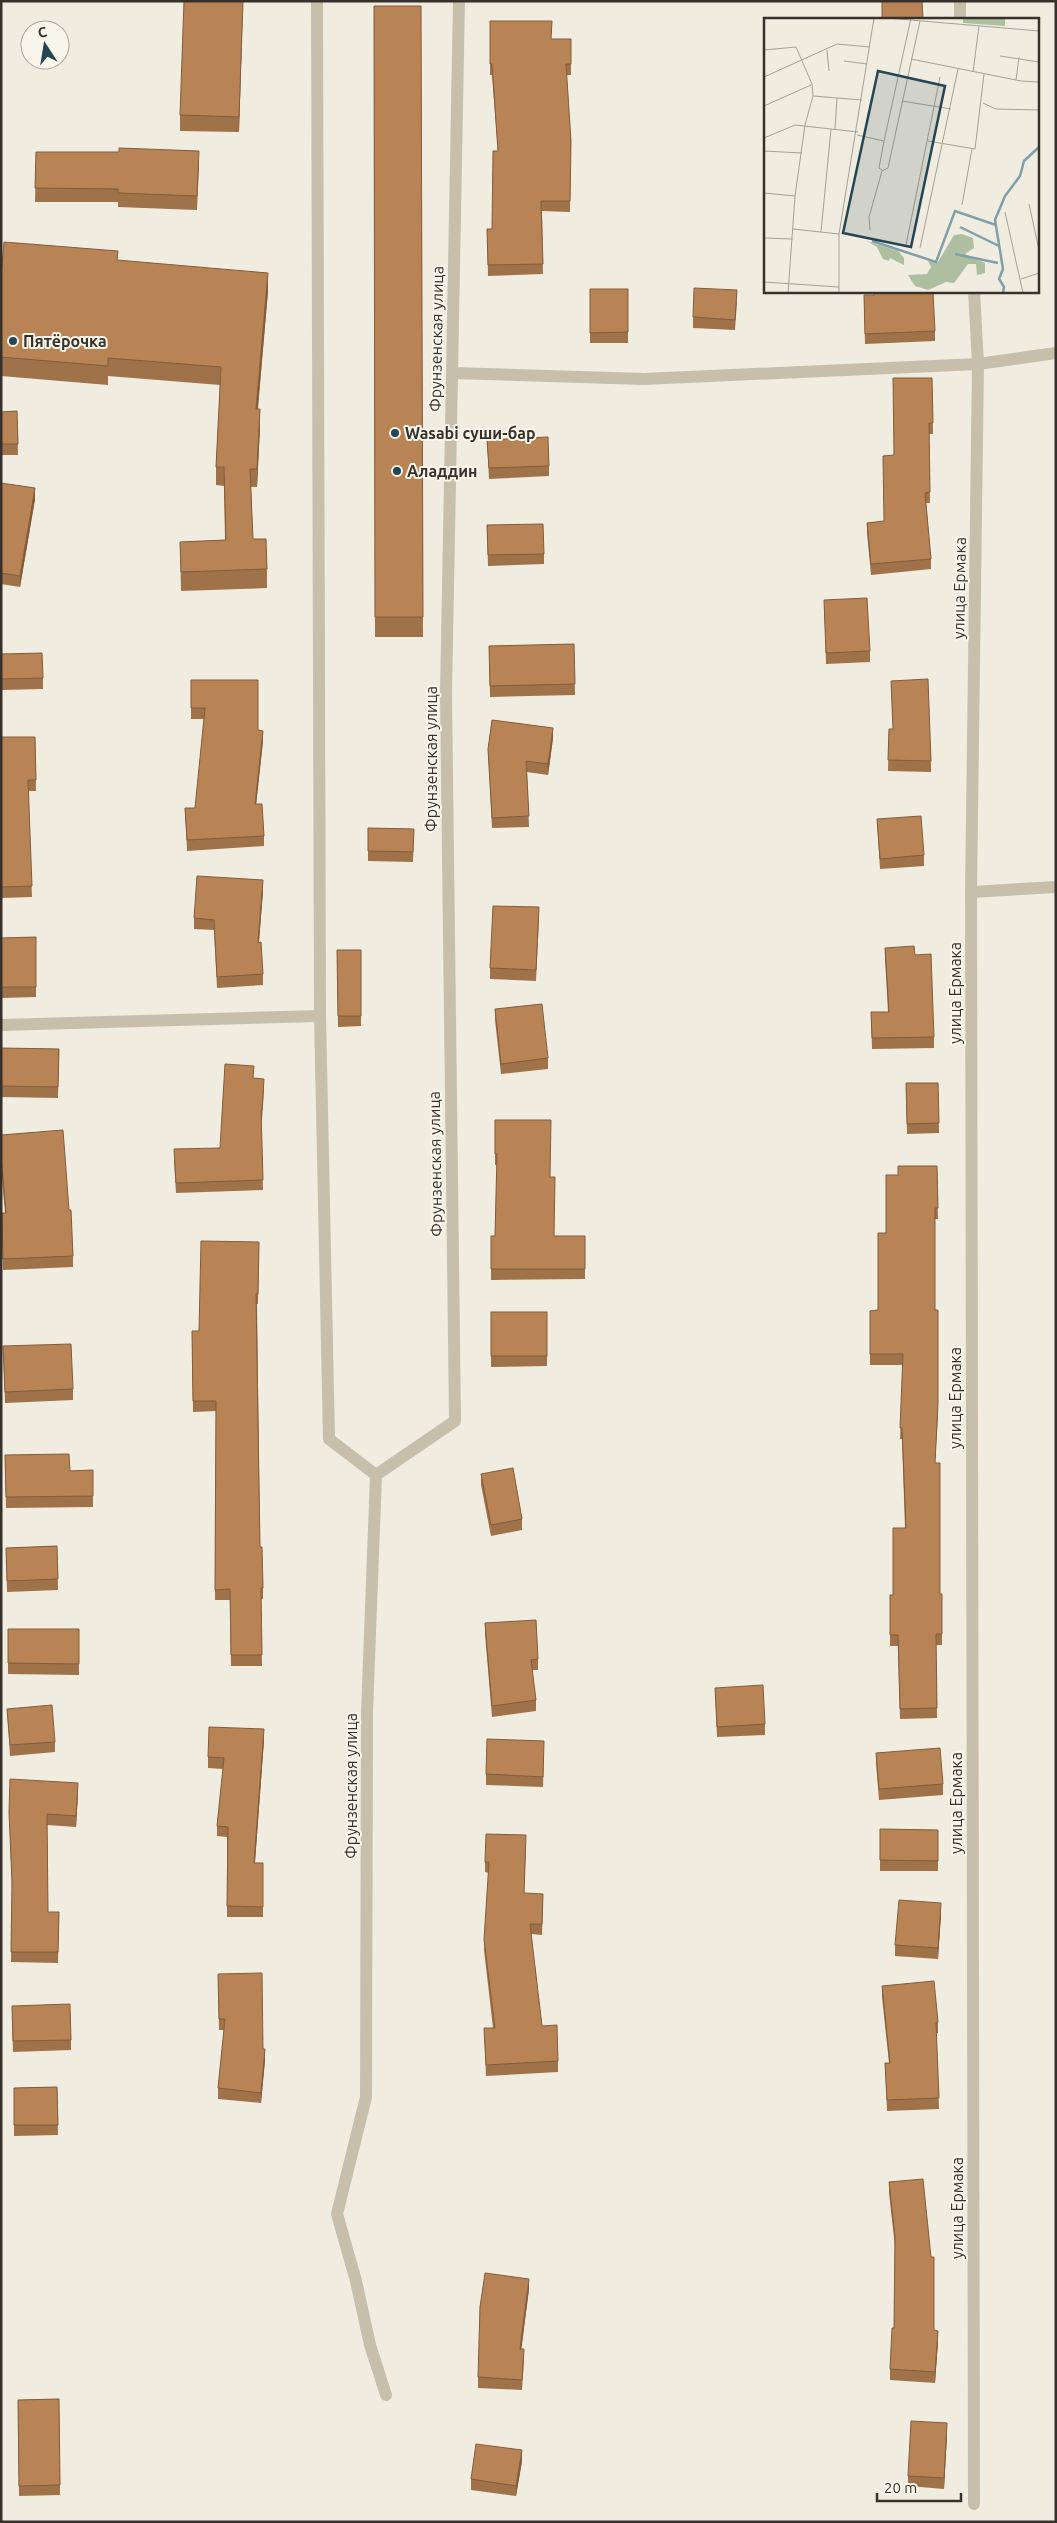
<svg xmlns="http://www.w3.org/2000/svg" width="1057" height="2523" viewBox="0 0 1057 2523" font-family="Ubuntu,sans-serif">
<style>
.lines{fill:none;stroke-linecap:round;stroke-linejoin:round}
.minor{stroke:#c7bfac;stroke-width:12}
.wall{fill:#9f7249}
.shaded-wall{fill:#825c3c}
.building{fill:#b98455;stroke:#825c3c}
.poi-dot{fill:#244553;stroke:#f8f5eb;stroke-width:2}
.labels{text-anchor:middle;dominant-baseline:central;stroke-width:4;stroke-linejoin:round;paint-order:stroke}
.street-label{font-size:16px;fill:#36312a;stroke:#f8f5eb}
.poi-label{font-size:16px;font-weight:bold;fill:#36312a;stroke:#f8f5eb;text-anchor:start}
.inset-river{fill:none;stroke:#819faa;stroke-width:2.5}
.inset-road{fill:none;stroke:#a6a197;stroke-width:1}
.view{fill:#244553;fill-opacity:0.15;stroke:#244553;stroke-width:2.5}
.inset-edge{fill:none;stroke:#36312a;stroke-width:2.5}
</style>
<rect width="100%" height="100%" fill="#f0ecdf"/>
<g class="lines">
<g class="minor">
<path d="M317,1L320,1016L329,1439L376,1475"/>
<path d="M960,1V19"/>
<path d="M452,373L644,379L978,364L1056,353"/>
<path d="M971,892L1056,887"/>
<path d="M1,1025L320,1016"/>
<path d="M386,2395L370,2345L356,2281L337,2214L366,2097L367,1713L376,1475L455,1421L446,694L459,1"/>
<path d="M974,2504L971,892L978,364L974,291"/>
</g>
</g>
<g class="wall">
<path d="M243,1L239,132L180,131V115Z"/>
<path d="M374,6H421L423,637H375Z"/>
<path d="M490,21L552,39H571V75H566L571,141L570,212L542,211L543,274L488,276L487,229H492L498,151L492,75H490Z"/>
<path d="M36,152H119L199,164L197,210L118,207V202H35Z"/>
<path d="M118,260L268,291L258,409L260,427L257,487H251L253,539L267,569V588L181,591L180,542L225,540L224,486L216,485V467L220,385L108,376V385L1,376V277Z"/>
<rect x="590" y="289" width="38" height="54"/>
<path d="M864,295L935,331V341L865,344Z"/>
<path d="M737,301L735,330L693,328V317Z"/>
<path d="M932,378L933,434H929L930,503H926L931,559V569L871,575L867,533V523L884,521Z"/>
<path d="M17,411L18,455H1V412Z"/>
<path d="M487,440L549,466V476L489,479Z"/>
<path d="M1,483L35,499L20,587L1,584Z"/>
<path d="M487,525L544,554V564L488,566Z"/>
<path d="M824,600L870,651V662L826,664Z"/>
<path d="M574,644L575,695L490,697L489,646Z"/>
<path d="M1,654L43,678V689L1,690Z"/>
<path d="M191,680L258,730L263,741L256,804L264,836V846L187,851L185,808H195L204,719H191Z"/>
<path d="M891,681L931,761V772L888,771L889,729H893Z"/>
<path d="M1,737H35L36,791H28L32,897L1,898Z"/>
<path d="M553,738L548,775L527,772L529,827L492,828L488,749Z"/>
<path d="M877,819L924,855V866L880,869Z"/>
<path d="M368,828L414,829L413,862L368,861Z"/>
<path d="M263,891L259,942L263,974V985L217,988L214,930L194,929V918Z"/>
<path d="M539,918L536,981L490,979V968Z"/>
<path d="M36,937V997L1,998V938Z"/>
<path d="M885,948L915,955L934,1037V1048L872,1049L871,1012H888L885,958Z"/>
<path d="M337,950H361V1026L338,1027Z"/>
<path d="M495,1009L548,1058V1069L501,1074L495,1020Z"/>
<path d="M1,1048L59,1049L58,1098L1,1097Z"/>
<path d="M253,1078L264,1089L262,1121H261L263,1190L176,1193L174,1160L220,1148Z"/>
<path d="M906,1083H938L939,1133L907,1134Z"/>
<path d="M495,1120L550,1177L554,1236H585V1279L491,1280V1236H495L497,1165H495Z"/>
<path d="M1,1135L69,1210L73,1256V1267L3,1270L2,1213H5L1,1168Z"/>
<path d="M937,1166L938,1219H935V1310L938,1414L935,1463L940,1594H942V1645H936L937,1718L900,1719L898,1646H890V1595H893L905,1528L902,1439H900L903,1365H870V1311L878,1310L886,1233L898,1175Z"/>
<path d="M259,1242L258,1304H257L260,1547L263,1588V1599H261L262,1666H231L230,1600H215L216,1411L193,1412L192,1331H199Z"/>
<path d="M491,1312H547V1366L491,1367Z"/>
<path d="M3,1346L73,1389V1400L5,1403Z"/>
<path d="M5,1455L70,1471L93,1470V1507L6,1508Z"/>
<path d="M481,1474L522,1519V1530L491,1536L481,1485Z"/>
<path d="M57,1546L58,1590L7,1592L6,1548Z"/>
<path d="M485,1623L538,1659V1670H532L536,1700V1711L492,1717L485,1634Z"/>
<path d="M8,1629H79V1675L8,1674Z"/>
<path d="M715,1688L765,1724V1735L717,1737Z"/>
<path d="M7,1709L55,1742V1752L10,1756Z"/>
<path d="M264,1740L255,1863H263V1917H227V1837L217,1836V1826L223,1769L208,1768V1757Z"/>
<path d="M544,1752L543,1787L486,1785V1774Z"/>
<path d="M876,1753L943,1784V1795L879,1800L876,1763Z"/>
<path d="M78,1793L76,1827L47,1825L48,1912H59L58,1963L11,1962L12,1890L9,1812Z"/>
<path d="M880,1829L938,1830V1871H880Z"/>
<path d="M526,1846L524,1893L543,1904L542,1935L531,1934L542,2026L558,2061V2072L486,2076L484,2028H493L484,1950L489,1873L485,1872V1862Z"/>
<path d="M941,1914L938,1959L895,1956V1945Z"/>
<path d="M218,1974L263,2049L265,2060L261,2103L218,2099V2088L224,2030H219Z"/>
<path d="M882,1986L938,2022V2033H936L939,2109L887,2111L885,2063H889L882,1997Z"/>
<path d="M12,2017L71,2040V2050L13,2052Z"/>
<path d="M57,2087L58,2135L14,2136V2088Z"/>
<path d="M889,2182L934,2330L938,2341L935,2383L890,2380V2369L894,2328L895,2247L889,2193Z"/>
<path d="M529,2289L521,2349L524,2360L522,2390L478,2388V2377Z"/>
<path d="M59,2399L60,2495L19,2496L18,2400Z"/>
<path d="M947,2434L944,2489L908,2486V2476Z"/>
<path d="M522,2461L516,2496L471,2490V2479Z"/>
</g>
<g class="shaded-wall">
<path d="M243,1L239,132V117Z"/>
<path d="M268,273V291L256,427V409Z"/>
<path d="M260,409V427L257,487V469Z"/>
<path d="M35,488V499L20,587V576Z"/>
<path d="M553,728V738L548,775V764Z"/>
<path d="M263,731V741L255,815V804Z"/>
<path d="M263,880V891L258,953V943Z"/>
<path d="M264,1729V1740L254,1874V1863Z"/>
<path d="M78,1783V1793L76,1827V1816Z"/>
<path d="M941,1903V1914L938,1959V1948Z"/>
<path d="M265,2049V2060L261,2103V2093Z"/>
<path d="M529,2279V2289L520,2360V2349Z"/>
<path d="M938,2331V2341L935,2383V2372Z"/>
<path d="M947,2423V2434L944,2489V2478Z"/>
<path d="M522,2450V2461L516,2496V2486Z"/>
</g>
<g class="building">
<path d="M184,1H243L239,117L180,115Z"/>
<path d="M882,1H922L923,19H882Z"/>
<path d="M374,6H421L423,617H375Z"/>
<path d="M490,21H552L551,39H571V64H566L571,141L570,201H541L543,264L488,265L487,229H492L493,151H498L492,64H490Z"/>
<path d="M119,148L199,151L197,196L118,193V189L35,188L36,152H119Z"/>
<path d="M4,242L118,251L117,260L268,273L256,409H260L257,469H250L253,539H266L267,569L181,572L180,542L226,540L224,467H216L221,367L108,358V366L1,357V277Z"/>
<path d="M694,288L737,290L735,320L693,317Z"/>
<path d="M590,289H628V332L590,333Z"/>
<path d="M874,291H926V293L933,292L935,331L865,334L864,295H874Z"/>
<path d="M893,378H932L933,423H929L930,492L925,493L931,559L871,564L867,523L884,521L883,456L894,455Z"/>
<path d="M17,411L18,444H1V412Z"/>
<path d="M548,437L549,466L489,468L487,440Z"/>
<path d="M1,483L35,488L20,576L1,573Z"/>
<path d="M543,524L544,554L488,555L487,525Z"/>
<path d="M867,598L870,651L826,653L824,600Z"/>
<path d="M574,644L575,684L490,686L489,646Z"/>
<path d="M42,653L43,678L1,679V654Z"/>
<path d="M928,679L931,761L888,760L889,729H893L891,681Z"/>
<path d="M191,680H258V730L263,731L255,804H262L264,836L187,840L185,808H195L205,708H191Z"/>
<path d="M492,720L553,728L548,764L526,761L529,816L492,818L488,749Z"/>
<path d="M1,737H35L36,780H28L32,886L1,887Z"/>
<path d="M921,816L924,855L880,859L877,819Z"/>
<path d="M368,828L414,829L413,852L368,851Z"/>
<path d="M197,876L263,880L258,943L261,942L263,974L217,977L214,920L194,918Z"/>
<path d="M493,906L539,907L536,970L490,968Z"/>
<path d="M36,937V987H1V938Z"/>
<path d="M914,946L915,955L931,954L934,1037L872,1038L871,1012H889L885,948Z"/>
<path d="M337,950H361V1016H338Z"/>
<path d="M542,1004L548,1058L501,1064L495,1009Z"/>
<path d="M1,1048L59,1049L58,1087L1,1086Z"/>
<path d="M225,1064L254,1066L253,1078L264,1079L262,1110H261L263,1180L176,1183L174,1149L220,1148Z"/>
<path d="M906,1083H938L939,1123L907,1124Z"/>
<path d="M495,1120H551L550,1177H555L554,1236H585V1269H491V1236H495L497,1154H495Z"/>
<path d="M63,1130L69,1210H71L73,1256L3,1259L2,1213H6L1,1157V1135Z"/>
<path d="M898,1166H937L938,1208H935V1310H938V1403L935,1463H940V1594H942V1634H936L937,1708L900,1709L898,1635H890V1595H893V1528H906L902,1428H900L903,1354H870V1311L878,1310V1233H886V1175H898Z"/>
<path d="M201,1241L259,1242L258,1294H256L260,1547H262L263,1588H261L262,1655H231L230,1589L215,1590L216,1401H193L192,1331H199Z"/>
<rect x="491" y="1312" width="56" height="44"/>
<path d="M71,1344L73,1389L5,1392L3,1346Z"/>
<path d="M69,1454L70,1471L93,1470V1496L6,1497L5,1455Z"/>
<path d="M513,1468L522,1519L491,1525L481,1474Z"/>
<path d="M57,1546L58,1579L7,1581L6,1548Z"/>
<path d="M536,1620L538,1659L531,1660L536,1700L492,1706L485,1623Z"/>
<path d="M8,1629H79V1664L8,1663Z"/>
<path d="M763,1685L765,1724L717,1727L715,1688Z"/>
<path d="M52,1705L55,1742L10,1745L7,1709Z"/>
<path d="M209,1727L264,1729L254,1863H263V1907L227,1906L228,1827L217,1826L224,1758L208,1757Z"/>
<path d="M487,1739L544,1741L543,1777L486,1774Z"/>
<path d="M940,1748L943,1784L879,1789L876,1753Z"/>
<path d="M10,1779L78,1783L76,1816L47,1814L48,1912H59L58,1952H11L12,1881L9,1812Z"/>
<path d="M880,1829L938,1830V1861L880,1860Z"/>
<path d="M486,1834L526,1835L524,1893L543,1894L542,1924H530L542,2026L557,2025L558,2061L486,2065L484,2028H495L484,1940L489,1862H485Z"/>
<path d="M899,1900L941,1903L938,1948L895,1945Z"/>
<path d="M262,1973L263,2049H265L261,2093L218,2088L225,2019H219L218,1974Z"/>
<path d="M934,1981L938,2022L936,2023L939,2098L887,2100L885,2063H890L882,1986Z"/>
<path d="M70,2004L71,2040L13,2041L12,2006Z"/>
<path d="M57,2087L58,2125H14V2088Z"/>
<path d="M923,2179L931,2257H934V2330L938,2331L935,2372L890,2369L892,2328H894L895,2237L889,2182Z"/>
<path d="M485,2273L529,2279L520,2349H524L522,2380L478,2377L480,2307Z"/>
<path d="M59,2399L60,2485L19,2486L18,2400Z"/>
<path d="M911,2421L947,2423L944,2478L908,2476Z"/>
<path d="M476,2444L522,2450L516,2486L471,2479Z"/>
</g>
<g class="poi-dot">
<circle cx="13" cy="341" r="5"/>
<circle cx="395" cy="433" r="5"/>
<circle cx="397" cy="471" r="5"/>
</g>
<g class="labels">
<g class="street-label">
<text transform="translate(436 339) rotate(-89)">Фрунзенская улица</text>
<text transform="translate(959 588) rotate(-89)">улица Ермака</text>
<text transform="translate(431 759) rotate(-90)">Фрунзенская улица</text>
<text transform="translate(955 993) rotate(-90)">улица Ермака</text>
<text transform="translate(435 1164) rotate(-91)">Фрунзенская улица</text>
<text transform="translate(955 1398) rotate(-90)">улица Ермака</text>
<text transform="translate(351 1786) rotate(-90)">Фрунзенская улица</text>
<text transform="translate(956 1803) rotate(-90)">улица Ермака</text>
<text transform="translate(957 2208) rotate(-90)">улица Ермака</text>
</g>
<g class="poi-label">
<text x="23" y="341">Пятёрочка</text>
<text x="405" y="433">Wasabi суши-бар</text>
<text x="407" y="471">Аладдин</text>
</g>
</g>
<g transform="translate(764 18)">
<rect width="275" height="275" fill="#f0ecdf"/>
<path d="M198,216L209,220L210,230L201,236L221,245V255L213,257L212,246H204L190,265L182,264L164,272L151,268L144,257L163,256L167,249L164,243L174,244L190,217Z" fill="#adbea1"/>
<path d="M103,223L134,233L140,240V247L126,240L125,243L119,241L113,229Z" fill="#adbea1"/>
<path d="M199,0H241V8L199,5Z" fill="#adbea1"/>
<path class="inset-river" d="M196,209L235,228M108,223L172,244L191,193L232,207M191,236L234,245M239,275L240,269L235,261L239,251L231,202L241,178L256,158L260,143L275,129"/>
<path class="inset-road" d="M123,0L275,13M0,32L32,29L48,66L49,78L41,107L31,178L24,275M63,32L65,53M236,38L275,44M147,41L257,63L275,64M80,43L103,46M209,54L215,8M0,59L73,26L106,29M252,62L255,39M49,78L98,82M138,83L187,91M219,85L232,91L275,92M0,88L47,67M71,112L73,80M93,117L120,123M0,120L31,107L94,114M164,123L211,131L220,56M0,133L38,135M118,152L115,150L120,123L147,0M0,175L31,178M265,186L275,232M198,187L208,131M241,194L259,275M29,211L75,216M106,212L105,199L118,153L124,150L156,3M57,214L67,111M0,220L29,221M142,227L176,59M156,230L194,51M257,261L275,255M0,264L75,269M75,275V216L110,0"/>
<path class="view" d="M114,53L181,68L147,229L79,215Z"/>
<rect width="275" height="275" class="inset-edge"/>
</g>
<rect width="1057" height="2523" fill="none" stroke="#36312a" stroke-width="5"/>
<g transform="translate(45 45) rotate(348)"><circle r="24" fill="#f8f5eb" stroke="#aaa79e"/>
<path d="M0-4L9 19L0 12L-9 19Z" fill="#244553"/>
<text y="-8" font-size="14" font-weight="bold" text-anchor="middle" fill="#36312a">С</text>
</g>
<path d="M877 2493v8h84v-8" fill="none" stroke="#36312a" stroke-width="2.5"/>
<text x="884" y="2493" font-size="15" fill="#36312a" stroke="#f8f5eb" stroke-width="4" paint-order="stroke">20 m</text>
</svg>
